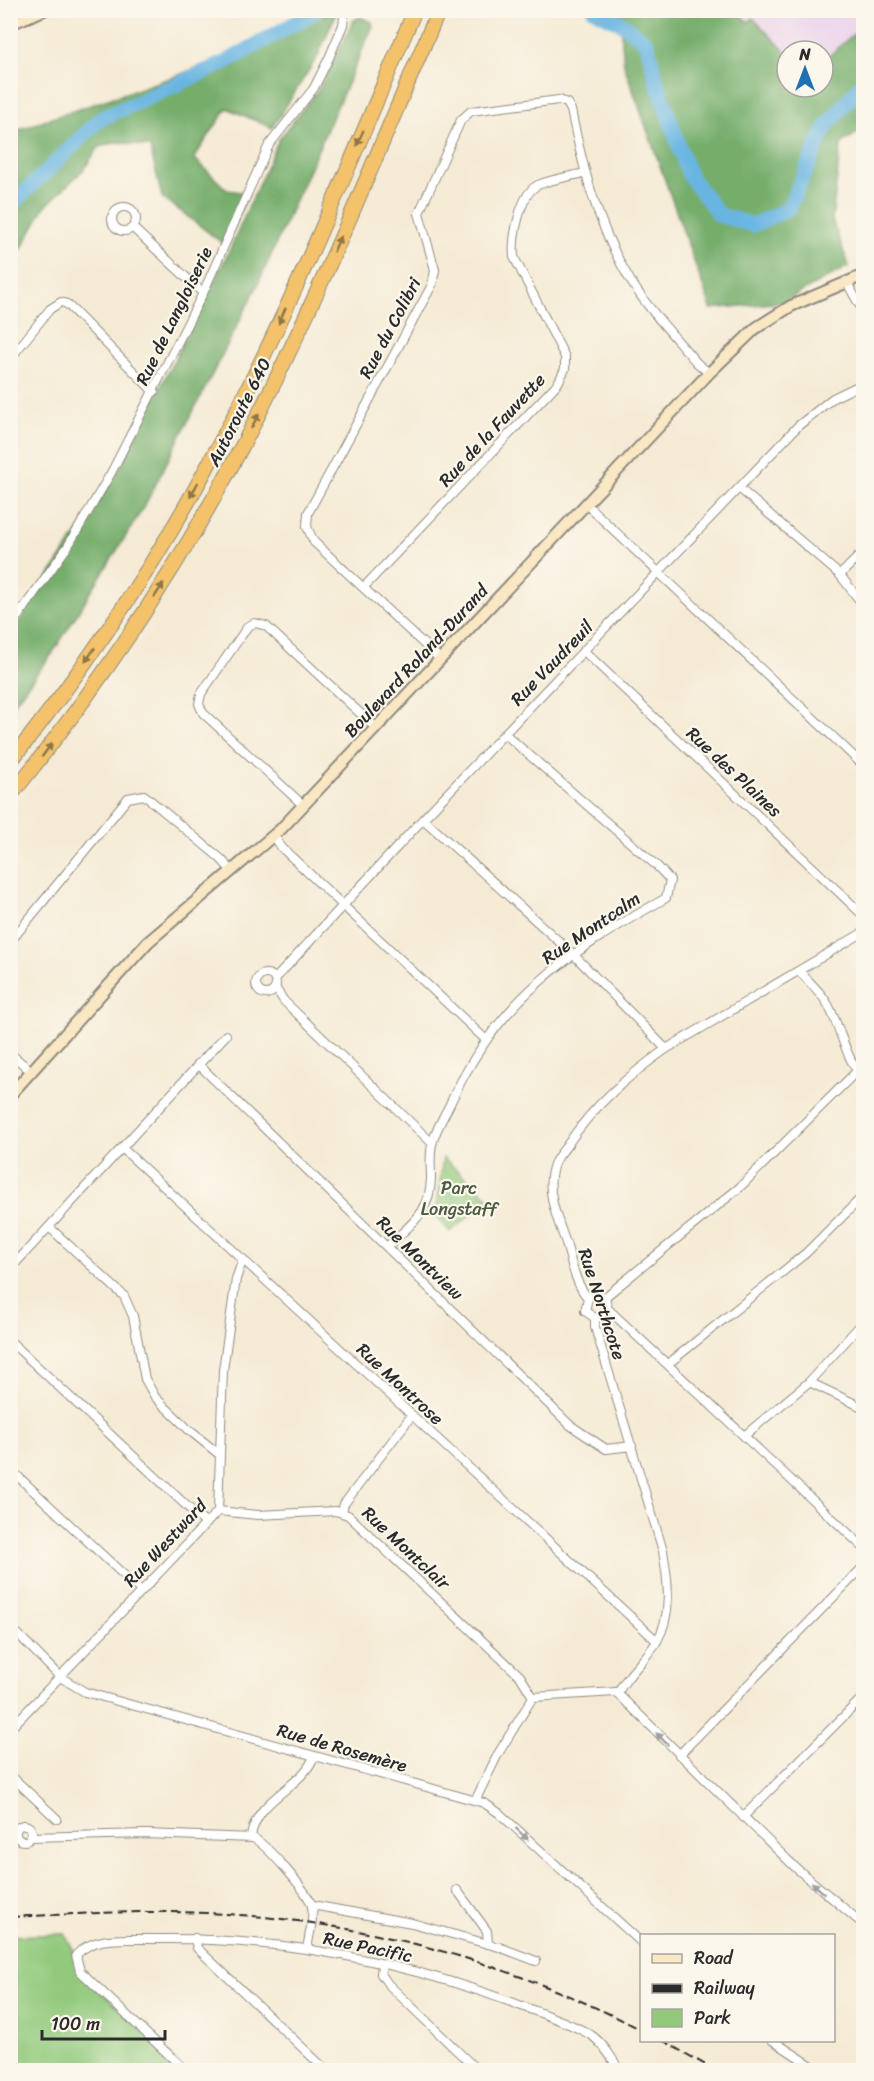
<svg xmlns="http://www.w3.org/2000/svg" width="874" height="2081" viewBox="0 0 874 2081" font-family="Sriracha,sans-serif">
<style>
.built{fill:#ead1ec}
.green{fill:#92c97b;stroke:#5e7a53;stroke-width:1.5}
.forest{fill:#75ad6b;stroke:#506c4b;stroke-width:1.5}
.lines{fill:none;stroke-linecap:round;stroke-linejoin:round}
.river{stroke:#69b5e2;stroke-width:15}
.street-casing{stroke:#908b80;stroke-width:10}
.secondary-casing{stroke:#908b80;stroke-width:14}
.highway-casing{stroke:#908b80;stroke-width:16}
.street{stroke:#fff;stroke-width:8}
.secondary{stroke:#fae7c3;stroke-width:10}
.highway{stroke:#f3c26a;stroke-width:14}
.rail{stroke:#2b2b2b;stroke-width:2;stroke-dasharray:9 4.5;stroke-linecap:butt}
.oneway{fill:#8f764a}
.oneway2{fill:#a0a0a0}
.labels{text-anchor:middle;dominant-baseline:central;stroke-width:4.5;stroke-linejoin:round;paint-order:stroke}
.street-label{font-size:18px;fill:#2b2b2b;stroke:#fbf7ec}
.park-label{font-size:18px;fill:#4a5a43;stroke:#fbf7ec}
</style>
<rect width="100%" height="100%" fill="#fbf7ec"/>
<filter id="ink" filterUnits="userSpaceOnUse"><feTurbulence type="fractalNoise" baseFrequency=".0167" numOctaves="2"/><feDisplacementMap in="SourceGraphic" scale="12" xChannelSelector="R" yChannelSelector="G"/><feConvolveMatrix kernelMatrix="1 2 1 2 8 2 1 2 1" color-interpolation-filters="sRGB"/></filter>
<filter id="wash" filterUnits="userSpaceOnUse"><feTurbulence type="fractalNoise" baseFrequency=".008" numOctaves="4" result="noise"/><feDisplacementMap in="SourceGraphic" scale="24" xChannelSelector="R" yChannelSelector="G"/><feGaussianBlur stdDeviation="1.35" result="paint"/><feColorMatrix in="noise" values="0 0 0 0 0 0 0 0 0 0 0 0 0 0 0 0 0 1.4 0 .05"/><feComposite in="paint" operator="in"/></filter>
<g filter="url(#wash)">
<rect width="100%" height="100%" fill="#f5ebd5"/>
<path class="built" d="M736,11H863V26L823,61V51H787V53L753,18L748,23Z"/>
<g class="green">
<path d="M443,1158L490,1199L450,1232L436,1216Z"/>
<path d="M65,1934L76,1955L80,1971L185,2070H11L10,1936Z"/>
</g>
<g class="forest">
<path d="M334,11H337L318,56L272,128L227,108L194,158L227,190L248,193L225,245L162,197L150,147L118,142L99,147L84,169L44,208L11,268V132L179,75Z"/>
<path d="M619,11H736L748,22L753,18L787,53V87H823V61L863,26V129L841,144L832,220L849,266L783,302L711,309L624,65Z"/>
<path d="M360,17L372,22L373,26L255,291L144,507L52,654L11,707V634L117,473L230,249L279,139L318,90L354,20Z"/>
</g>
<g class="lines">
<g class="river">
<path d="M594,10L623,24L647,43L656,79L689,175L719,215L753,225L788,209L826,127L864,81"/>
<path d="M10,199L16,201L100,119L224,63L318,10"/>
</g>
</g>
</g>
<g filter="url(#ink)">
<g class="lines">
<defs>
<g id="street">
<circle cx="124" cy="219" r="12"/>
<path d="M133,228L203,293"/>
<path d="M846,281L864,313"/>
<path d="M10,359L50,309L61,302L67,304L154,392"/>
<path d="M739,488L840,575L864,606"/>
<path d="M586,504L864,766"/>
<path d="M840,575L864,551"/>
<path d="M364,587L558,383L565,369V357L514,257C512,239 520,193 538,185C552,179 569,177 584,173"/>
<path d="M10,607L21,612"/>
<path d="M10,627L68,546L111,473L203,293L269,145L314,88L329,58L343,25L345,10"/>
<path d="M584,651L864,916"/>
<path d="M440,659L314,542L307,527L308,513L432,285L435,270L419,213L461,120L471,111L559,100L567,103L571,110C583,169 598,227 630,280C649,310 674,336 697,363L709,373"/>
<path d="M303,805L203,713L199,704L201,694L248,626L255,623L266,626L376,728"/>
<path d="M423,819L573,954L666,1049"/>
<path d="M274,836L282,848L485,1039"/>
<path d="M10,942L128,798L144,795L220,858L232,871"/>
<path d="M799,971C808,981 820,991 827,1003C839,1022 847,1065 864,1078"/>
<circle cx="266" cy="984" r="10"/>
<path d="M275,979L423,819L798,426L833,398L864,383"/>
<path d="M276,989L284,1001L432,1143"/>
<path d="M10,1053L32,1072"/>
<path d="M198,1064L570,1425L606,1449L632,1446"/>
<path d="M122,1148L657,1641"/>
<path d="M49,1227L124,1296L133,1316L145,1379L155,1397L189,1430L220,1455"/>
<path d="M387,1247C411,1223 430,1215 431,1178C431,1167 429,1152 433,1141C436,1129 444,1116 450,1104C498,998 568,953 666,898L670,880L657,866L505,734"/>
<path d="M10,1269L226,1035"/>
<path d="M605,1297L739,1188L856,1072"/>
<path d="M588,1298C575,1284 571,1260 566,1243C558,1221 545,1191 553,1167C555,1159 563,1151 568,1144C594,1105 628,1076 666,1049L864,932"/>
<path d="M588,1298L593,1294L605,1297L608,1309L864,1548"/>
<path d="M588,1298L585,1311L595,1318"/>
<path d="M595,1318V1327L663,1551C668,1580 673,1614 657,1641C646,1660 627,1674 618,1693"/>
<path d="M595,1318L603,1316L608,1309"/>
<path d="M10,1341L206,1524"/>
<path d="M668,1364L806,1253L864,1195"/>
<path d="M809,1382L864,1408"/>
<path d="M744,1436L809,1382L864,1321"/>
<path d="M10,1469L141,1591"/>
<path d="M218,1511L258,1515L336,1511L348,1515L520,1676L533,1697"/>
<path d="M342,1512L344,1504L412,1415"/>
<path d="M10,1626L60,1677L85,1692L484,1803L499,1813L642,1943"/>
<path d="M10,1729L218,1511L223,1370L236,1279L243,1259"/>
<path d="M679,1755L864,1566"/>
<path d="M10,1775L57,1819"/>
<path d="M476,1799L498,1754L533,1697L616,1692L796,1868L864,1925"/>
<path d="M743,1817L864,1696"/>
<circle cx="24" cy="1833" r="8"/>
<path d="M30,1837L146,1834L253,1838C266,1844 309,1893 312,1906C314,1919 309,1936 307,1949"/>
<path d="M251,1837C256,1797 303,1788 314,1756"/>
<path d="M457,1890L487,1931L488,1944"/>
<path d="M312,1905L412,1923L499,1947L536,1961"/>
<path d="M195,1938L197,1948L326,2070"/>
<path d="M382,1965L381,1974L388,1984L477,2070"/>
<path d="M772,2040L818,2070"/>
<path d="M185,2070L80,1971L76,1955C95,1934 127,1940 153,1939C278,1937 403,1961 519,2005C542,2014 569,2022 591,2035C603,2043 612,2058 619,2070"/>
</g>
<g id="secondary">
<path d="M10,24L44,10"/>
<path d="M10,1095L148,942L281,829L709,373L756,328L791,306L864,275"/>
</g>
<g id="highway">
<path d="M10,762C76,679 137,592 189,500C277,344 345,175 415,10"/>
<path d="M10,796C101,684 181,564 247,437C319,298 377,153 439,10"/>
</g>
</defs>
<use href="#street" class="street-casing"/>
<use href="#secondary" class="secondary-casing"/>
<use href="#highway" class="highway-casing"/>
<use href="#street" class="street"/>
<use href="#secondary" class="secondary"/>
<use href="#highway" class="highway"/>
<g class="rail">
<path d="M10,1917C76,1914 141,1910 206,1913C357,1919 507,1961 642,2030"/>
<path d="M662,2040L714,2070"/>
</g>
</g>
<defs><path id="oneway-solid" d="M-6-.8H1V-3.2L6.5 0L1 3.2V.8H-6Z" transform="scale(1.5)"/></defs>
<g class="oneway">
<use href="#oneway-solid" transform="translate(360 138) rotate(114)"/>
<use href="#oneway-solid" transform="translate(337 244) rotate(-66)"/>
<use href="#oneway-solid" transform="translate(282 316) rotate(114)"/>
<use href="#oneway-solid" transform="translate(255 421) rotate(-63)"/>
<use href="#oneway-solid" transform="translate(194 490) rotate(118)"/>
<use href="#oneway-solid" transform="translate(159 590) rotate(-57)"/>
<use href="#oneway-solid" transform="translate(90 655) rotate(125)"/>
<use href="#oneway-solid" transform="translate(47 750) rotate(-53)"/>
</g>
<g class="oneway2">
<use href="#oneway-solid" transform="translate(662 1739) rotate(-135)"/>
<use href="#oneway-solid" transform="translate(522 1834) rotate(43)"/>
<use href="#oneway-solid" transform="translate(818 1888) rotate(-139)"/>
</g>
</g>
<g class="labels">
<g class="street-label">
<text transform="translate(174 316) rotate(-64)">Rue de Langloiserie</text>
<text transform="translate(390 328) rotate(-62)">Rue du Colibri</text>
<text transform="translate(239 412) rotate(-63)">Autoroute 640</text>
<text transform="translate(492 430) rotate(-47)">Rue de la Fauvette</text>
<text transform="translate(416 661) rotate(-47)">Boulevard Roland-Durand</text>
<text transform="translate(552 663) rotate(-46)">Rue Vaudreuil</text>
<text transform="translate(734 772) rotate(43)">Rue des Plaines</text>
<text transform="translate(591 928) rotate(-34)">Rue Montcalm</text>
<text transform="translate(420 1258) rotate(44)">Rue Montview</text>
<text transform="translate(602 1304) rotate(72)">Rue Northcote</text>
<text transform="translate(400 1384) rotate(43)">Rue Montrose</text>
<text transform="translate(165 1543) rotate(-47)">Rue Westward</text>
<text transform="translate(406 1548) rotate(43)">Rue Montclair</text>
<text transform="translate(342 1748) rotate(16)">Rue de Rosemère</text>
<text transform="translate(368 1947) rotate(12)">Rue Pacific</text>
</g>
<g class="park-label">
<text x="459" y="1188">Parc<tspan x="459" dy="21">Longstaff</tspan></text>
</g>
</g>
<rect width="874" height="2081" fill="none" stroke="#fbf7ec" stroke-width="36"/>
<rect x="640" y="1934" width="195" height="108" fill="#fbf7ec" stroke="#a8a59f" stroke-width="1.5"/>
<rect x="652" y="1954" width="30" height="9" fill="#fae7c3" stroke="#a8a59f" stroke-width="1.5"/>
<text x="694" y="1964" font-size="18" fill="#2b2b2b">Road</text>
<rect x="652" y="1984" width="30" height="9" fill="#2b2b2b" stroke="#a8a59f" stroke-width="1.5"/>
<text x="694" y="1994" font-size="18" fill="#2b2b2b">Railway</text>
<rect x="652" y="2009" width="30" height="18" fill="#92c97b" stroke="#a8a59f" stroke-width="1.5"/>
<text x="694" y="2024" font-size="18" fill="#2b2b2b">Park</text>
<g transform="translate(805 69)"><circle r="28" fill="#fbf7ec" stroke="#a8a59f" stroke-width="1.5"/>
<path d="M0-4.5L10 22L0 15L-10 22Z" fill="#1f6fb2"/>
<text y="-9" font-size="16" font-weight="bold" text-anchor="middle" fill="#2b2b2b">N</text>
</g>
<path d="M42 2030v9h123v-9" fill="none" stroke="#2b2b2b" stroke-width="3"/>
<text x="51" y="2030" font-size="18" fill="#2b2b2b" stroke="#fbf7ec" stroke-width="4.5" paint-order="stroke">100 m</text>
</svg>
